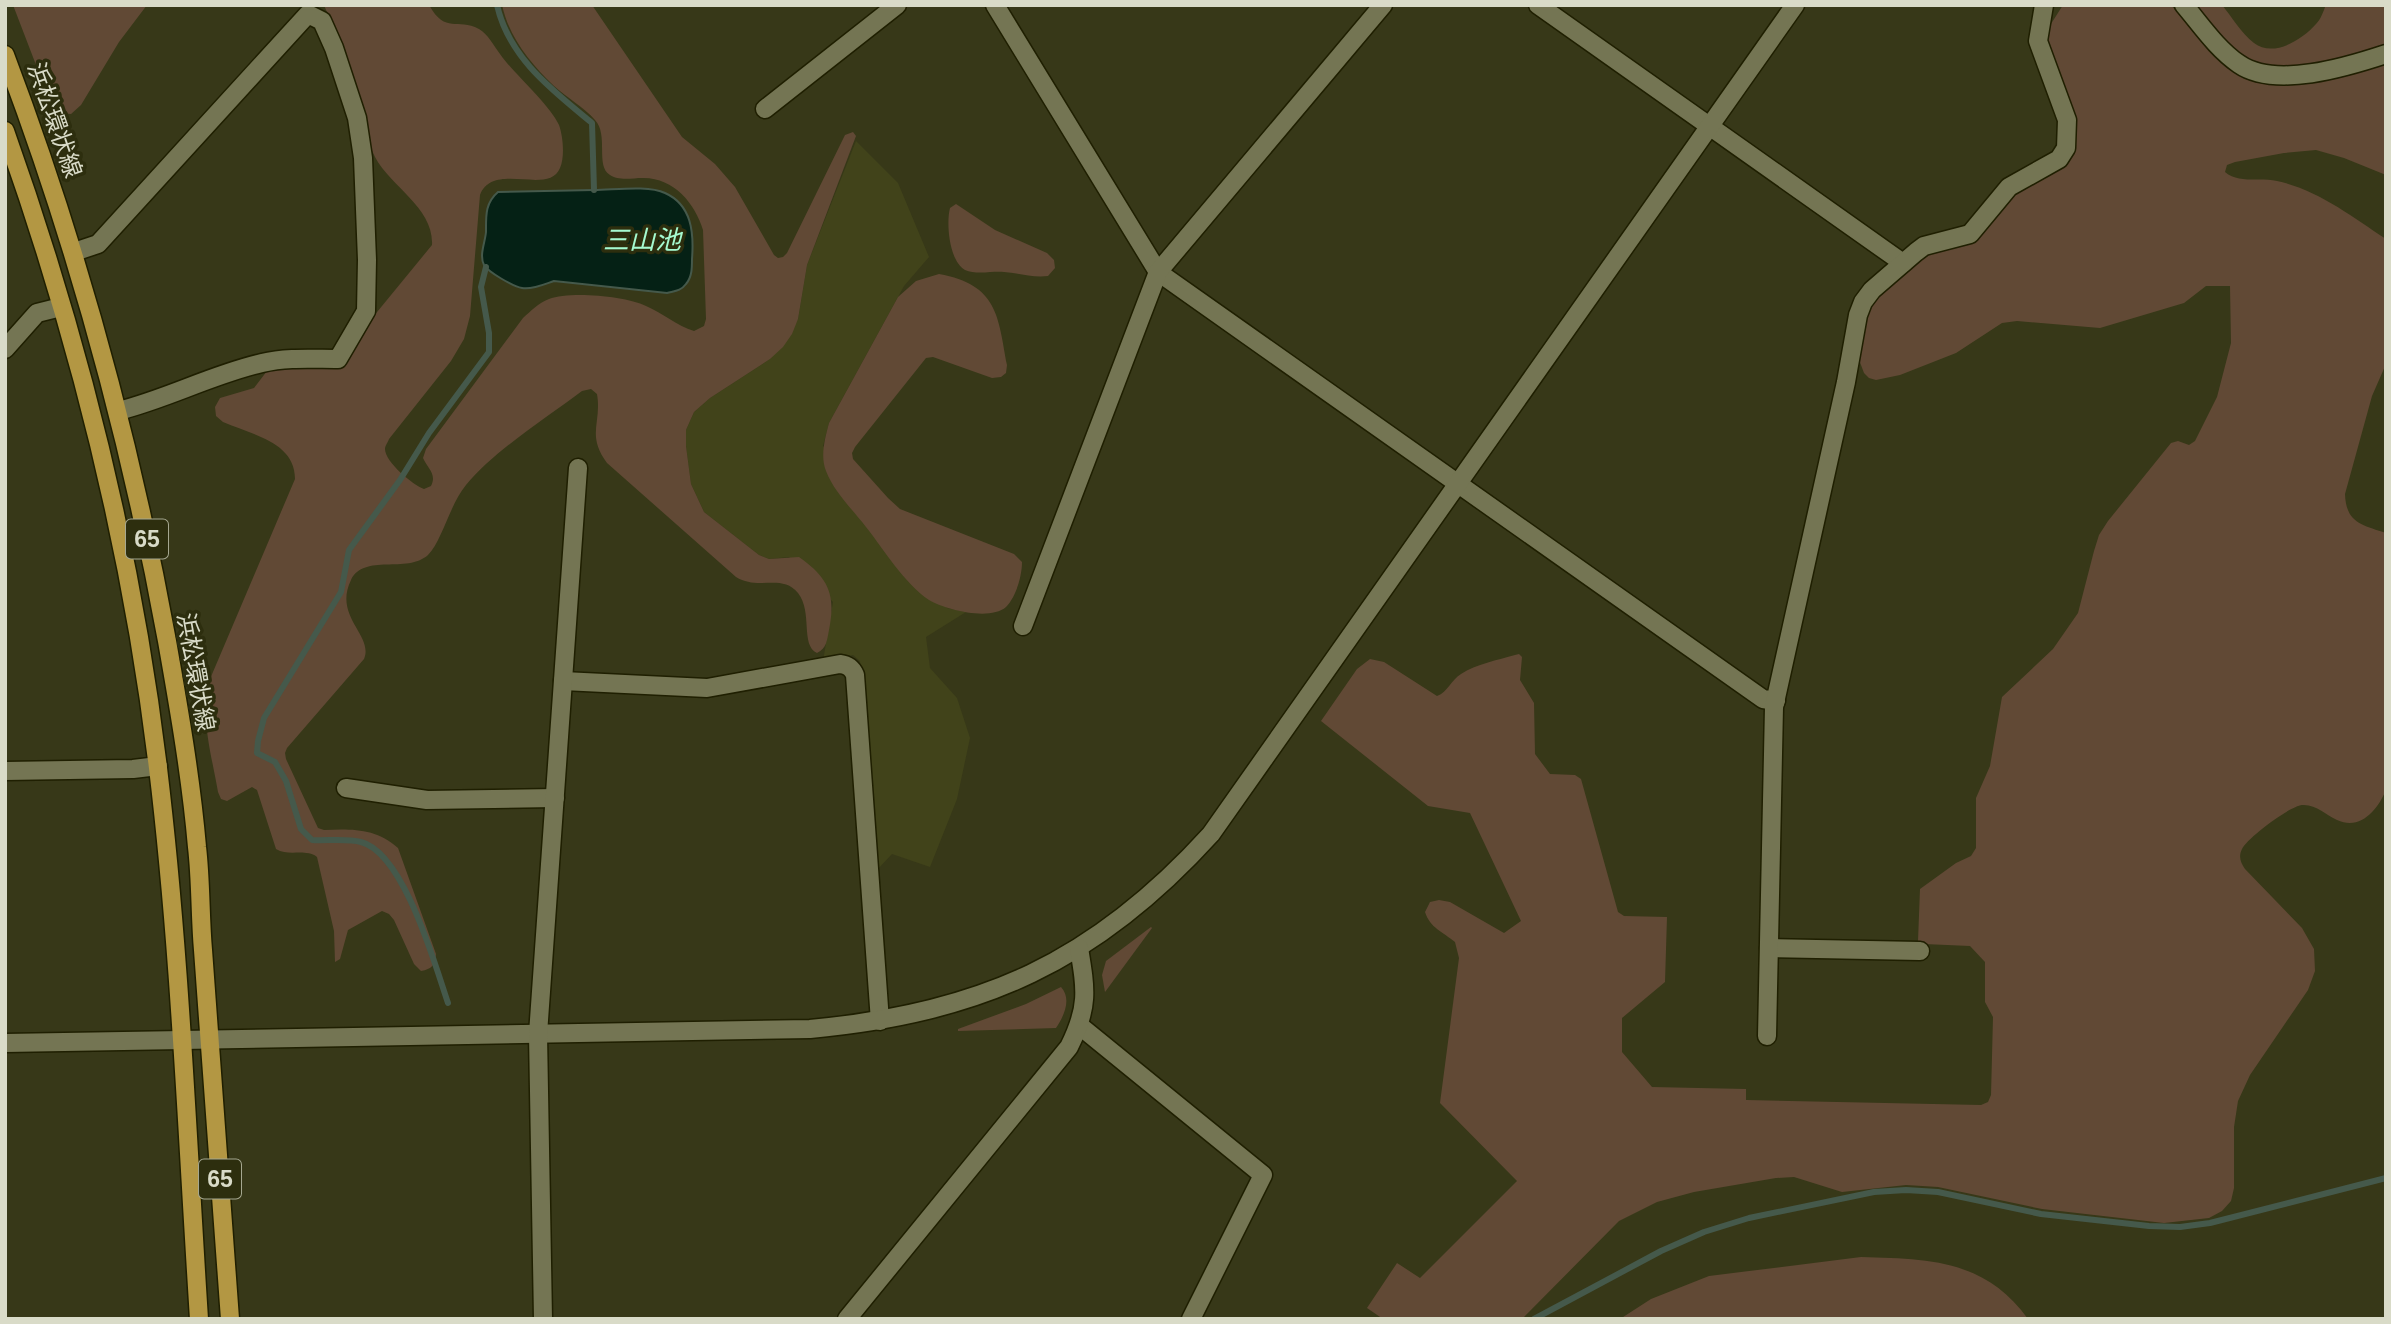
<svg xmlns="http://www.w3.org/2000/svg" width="2391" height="1324" viewBox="0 0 2391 1324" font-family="Arial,'Noto Sans JP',sans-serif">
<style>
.built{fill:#41431a}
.green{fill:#614935}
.water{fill:#052115;stroke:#45594b;stroke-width:2}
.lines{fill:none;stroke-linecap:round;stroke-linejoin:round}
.stream{stroke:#45594b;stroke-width:6}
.minor-casing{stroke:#1f1f01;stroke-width:21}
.major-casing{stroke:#1f1f01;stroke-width:21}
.minor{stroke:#747553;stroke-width:18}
.major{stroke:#b39743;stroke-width:18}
.labels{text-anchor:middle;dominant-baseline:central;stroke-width:7;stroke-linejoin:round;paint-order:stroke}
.shield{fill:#2d2e0e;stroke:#a5a790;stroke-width:2}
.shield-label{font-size:23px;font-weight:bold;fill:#d9dbc8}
.street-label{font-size:24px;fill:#d9dbc8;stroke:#2d2e0e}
.water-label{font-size:26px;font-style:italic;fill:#a5fad0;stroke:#2d2e0e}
</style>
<rect width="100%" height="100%" fill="#373818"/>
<path class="built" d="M856,141L898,183L929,257L904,286L829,423L823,446L947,608L966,612L926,637L930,668L957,698L970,738L957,799L930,867L892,854L876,871L860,661L853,655L823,661L833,602L789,557L769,559L759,555L704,512L691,484L686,446V430L694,412L710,398L770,359L798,319L807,265Z"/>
<g class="green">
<path d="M13,5H147L119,42L81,105L71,114L59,113L51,104Z"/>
<path d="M324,5H429C446,35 457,17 479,29C488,34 494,46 500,54C514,74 550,105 559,125C563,136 565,157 560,168C549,196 493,161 480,195L470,316L464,339L451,361L389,439C388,442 385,446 385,449C385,462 413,485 424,489L431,486C437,474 428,469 423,458L426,449L523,318C531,311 538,303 549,299C570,291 625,296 646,306C663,313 677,326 694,331L704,326L706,319L703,230C695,203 673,177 642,178C633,178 618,181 610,175C595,166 609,135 595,120C584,107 567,98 554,86C530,63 509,37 502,5H592L682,137L715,164L735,187L774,255L778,258L783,257L787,253L845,135L853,132L856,136L807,265L798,319L792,334L783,347L770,359L710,398L694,412L686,430V446L691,484L704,512L759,555L769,559L799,557C829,578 836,595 829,630C827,640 827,648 817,653C800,645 813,612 798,593C782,573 758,591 736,577L607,463C586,435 602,423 597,394L591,389L582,391C546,418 494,451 466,485C450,504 442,541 428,555C407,574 364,553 351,580C333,617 374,635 364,659L287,748L285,753L286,759L318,828L324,830C351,829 376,828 398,848L436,954C435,965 432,969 421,971L414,964L394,920L389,914L382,911L348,930L340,959L335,962L334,931L317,857C305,848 289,857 276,849L257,790L252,787L227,801L221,799L218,792C212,756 199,715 210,679L295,479C295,442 253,435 223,422L216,416L215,407L220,398L254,388L267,371L273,369L286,367H332L432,245C434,208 391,187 375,157C365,137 360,112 354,91C346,61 336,34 324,5Z"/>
<path d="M2063,5H2171C2191,28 2209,55 2234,72C2272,100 2344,78 2386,64V175L2344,158L2316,150L2284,153L2235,162L2227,165L2225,172C2239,184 2260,177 2277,181C2318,190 2351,216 2386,239V364L2372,396L2345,494C2346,523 2362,525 2386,533V790C2378,809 2361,831 2337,820C2326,815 2316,804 2302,805C2290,806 2247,838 2242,849C2238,857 2241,863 2245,869L2302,928L2314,949L2315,971L2308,990L2250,1075L2238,1101L2234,1127V1188L2231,1201L2222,1211L2209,1218L2164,1223L2042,1209L1938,1187L1906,1185L1842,1192L1794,1177L1776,1178L1694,1192L1657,1202L1619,1221L1522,1319H1383L1367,1308L1397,1263L1420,1278L1517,1181L1440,1103L1459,958L1455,942C1443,932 1430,928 1425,912L1430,902L1439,900L1450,902L1504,933L1521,921L1470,813L1428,806L1321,721L1357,669L1370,659L1384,662L1437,696C1448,692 1451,680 1461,674C1476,664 1498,660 1515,655L1519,654L1522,657L1520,680L1534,703L1535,754L1550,774L1575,775L1581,779L1618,912L1624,916L1667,917L1665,982L1622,1018V1052L1652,1087L1746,1089V1100L1981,1105L1988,1102L1991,1095L1993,1017L1985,1002V962L1970,946L1924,944L1918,941L1920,889L1956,863L1971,856L1976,848V798L1990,766L2002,697L2053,649L2078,613L2094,551L2099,535L2108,521L2171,443L2178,441L2189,445L2195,441L2217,397L2231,343L2230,286H2206L2184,303L2100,328L2017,321L2002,323L1956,353L1900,375L1876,380L1869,378L1864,373L1858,357L1865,317L1878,295L1928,253L1963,245L1974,240L2014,194L2052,174L2065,165L2074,151L2076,134L2071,103L2046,40L2049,27Z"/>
<path d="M2196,5H2222C2232,17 2241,33 2254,43C2273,58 2302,40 2316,24C2321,19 2323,12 2326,5H2386V44C2349,56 2278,80 2244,56C2225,43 2211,23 2196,5Z"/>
<path d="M956,204L995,230L1047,253L1054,260L1055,268L1048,276C1033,278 1019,273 1004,272C992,271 976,275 965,270C949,261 946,223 950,208Z"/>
<path d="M939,274C998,285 998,316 1007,365L1006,373L1001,377L992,378L933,357L926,358L855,447L852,453L853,459L888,498L900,509L1014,554L1022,562C1022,576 1016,597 1006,607C990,621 946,610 929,600C904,583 885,551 866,527C853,510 834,492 826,471C820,456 825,438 829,423L898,297L916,281Z"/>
<path d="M1151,927L1152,928L1105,992L1102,975L1106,961Z"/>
<path d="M1061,987C1072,999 1064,1016 1056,1028L958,1031V1029L1026,1004Z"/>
<path d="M1861,1257C1928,1259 1985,1259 2028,1319H1620L1651,1299L1709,1276Z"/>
</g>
<path class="water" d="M594,190C614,190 648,185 665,193C692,205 694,233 692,259C692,268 692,277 686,284C681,291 674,291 667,293L554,281C545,284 532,290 522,288C514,287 488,272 484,265C479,255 485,243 486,232C486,216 485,203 498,192Z"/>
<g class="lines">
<g class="stream">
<path d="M497,5C509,58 552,90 592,123L594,190"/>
<path d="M448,1003C435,965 404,853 361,842C347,838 327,841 312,840L301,829L286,781L275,762L257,753L258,741L264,718L341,592L349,550L400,480L429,433L489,352V333L481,287L486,267"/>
<path d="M1534,1319L1661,1251L1704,1232L1749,1218L1874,1192L1906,1190L1938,1192L2041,1214L2149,1226L2180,1227L2210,1223L2386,1178"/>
</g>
<defs>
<g id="minor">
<path d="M995,5L1158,272L1763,699L1776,701"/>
<path d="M1538,5L1903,263"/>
<path d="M2184,5C2201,25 2217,49 2239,64C2275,89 2347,67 2386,54"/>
<path d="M765,109L897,5"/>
<path d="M74,252L98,244L308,14L322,21L334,48L357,118L363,158L367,260L366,311L338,359C312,359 287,357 262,363C213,374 167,399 118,411"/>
<path d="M5,349L37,313L61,307"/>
<path d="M1023,626L1158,272L1383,5"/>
<path d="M563,681L707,688L840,664C848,665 852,668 855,675L880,1021"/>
<path d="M5,771L133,769L158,766"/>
<path d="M346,788L427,800L555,798"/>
<path d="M1769,948L1920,951"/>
<path d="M1080,1026L1263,1175L1191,1319"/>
<path d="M1767,1036L1774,707L1846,382L1858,315L1863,302L1872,290L1916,252L1924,246L1970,234L2009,187L2059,159L2066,148L2067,120L2038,41L2044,5"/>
<path d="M5,1043L810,1029C981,1013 1095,962 1211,834L1795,5"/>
<path d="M543,1319L538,1034L578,468"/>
<path d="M847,1319L1069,1047C1089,1007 1086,990 1079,948"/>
</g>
<g id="major">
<path d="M5,55C78,248 130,438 167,641C179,709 191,778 197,847C201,881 200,916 203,950C213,1073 222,1196 230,1319"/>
<path d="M5,131C78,336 132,551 158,768C180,950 187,1135 199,1319"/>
</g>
</defs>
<use href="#minor" class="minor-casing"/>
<use href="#major" class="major-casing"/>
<use href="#minor" class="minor"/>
<use href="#major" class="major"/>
</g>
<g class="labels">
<g class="shield">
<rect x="126" y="519.5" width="42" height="39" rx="5"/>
<rect x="199" y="1159.5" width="42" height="39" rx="5"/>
</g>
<g class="shield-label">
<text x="147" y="539">65</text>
<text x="220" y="1179">65</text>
</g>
<g class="street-label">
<text transform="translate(55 120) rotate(71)">浜松環状線</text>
<text transform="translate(196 672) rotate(80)">浜松環状線</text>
</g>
<g class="water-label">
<text x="642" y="240">三山池</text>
</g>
</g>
<rect width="2391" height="1324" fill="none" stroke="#d9dbc8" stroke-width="14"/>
</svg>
